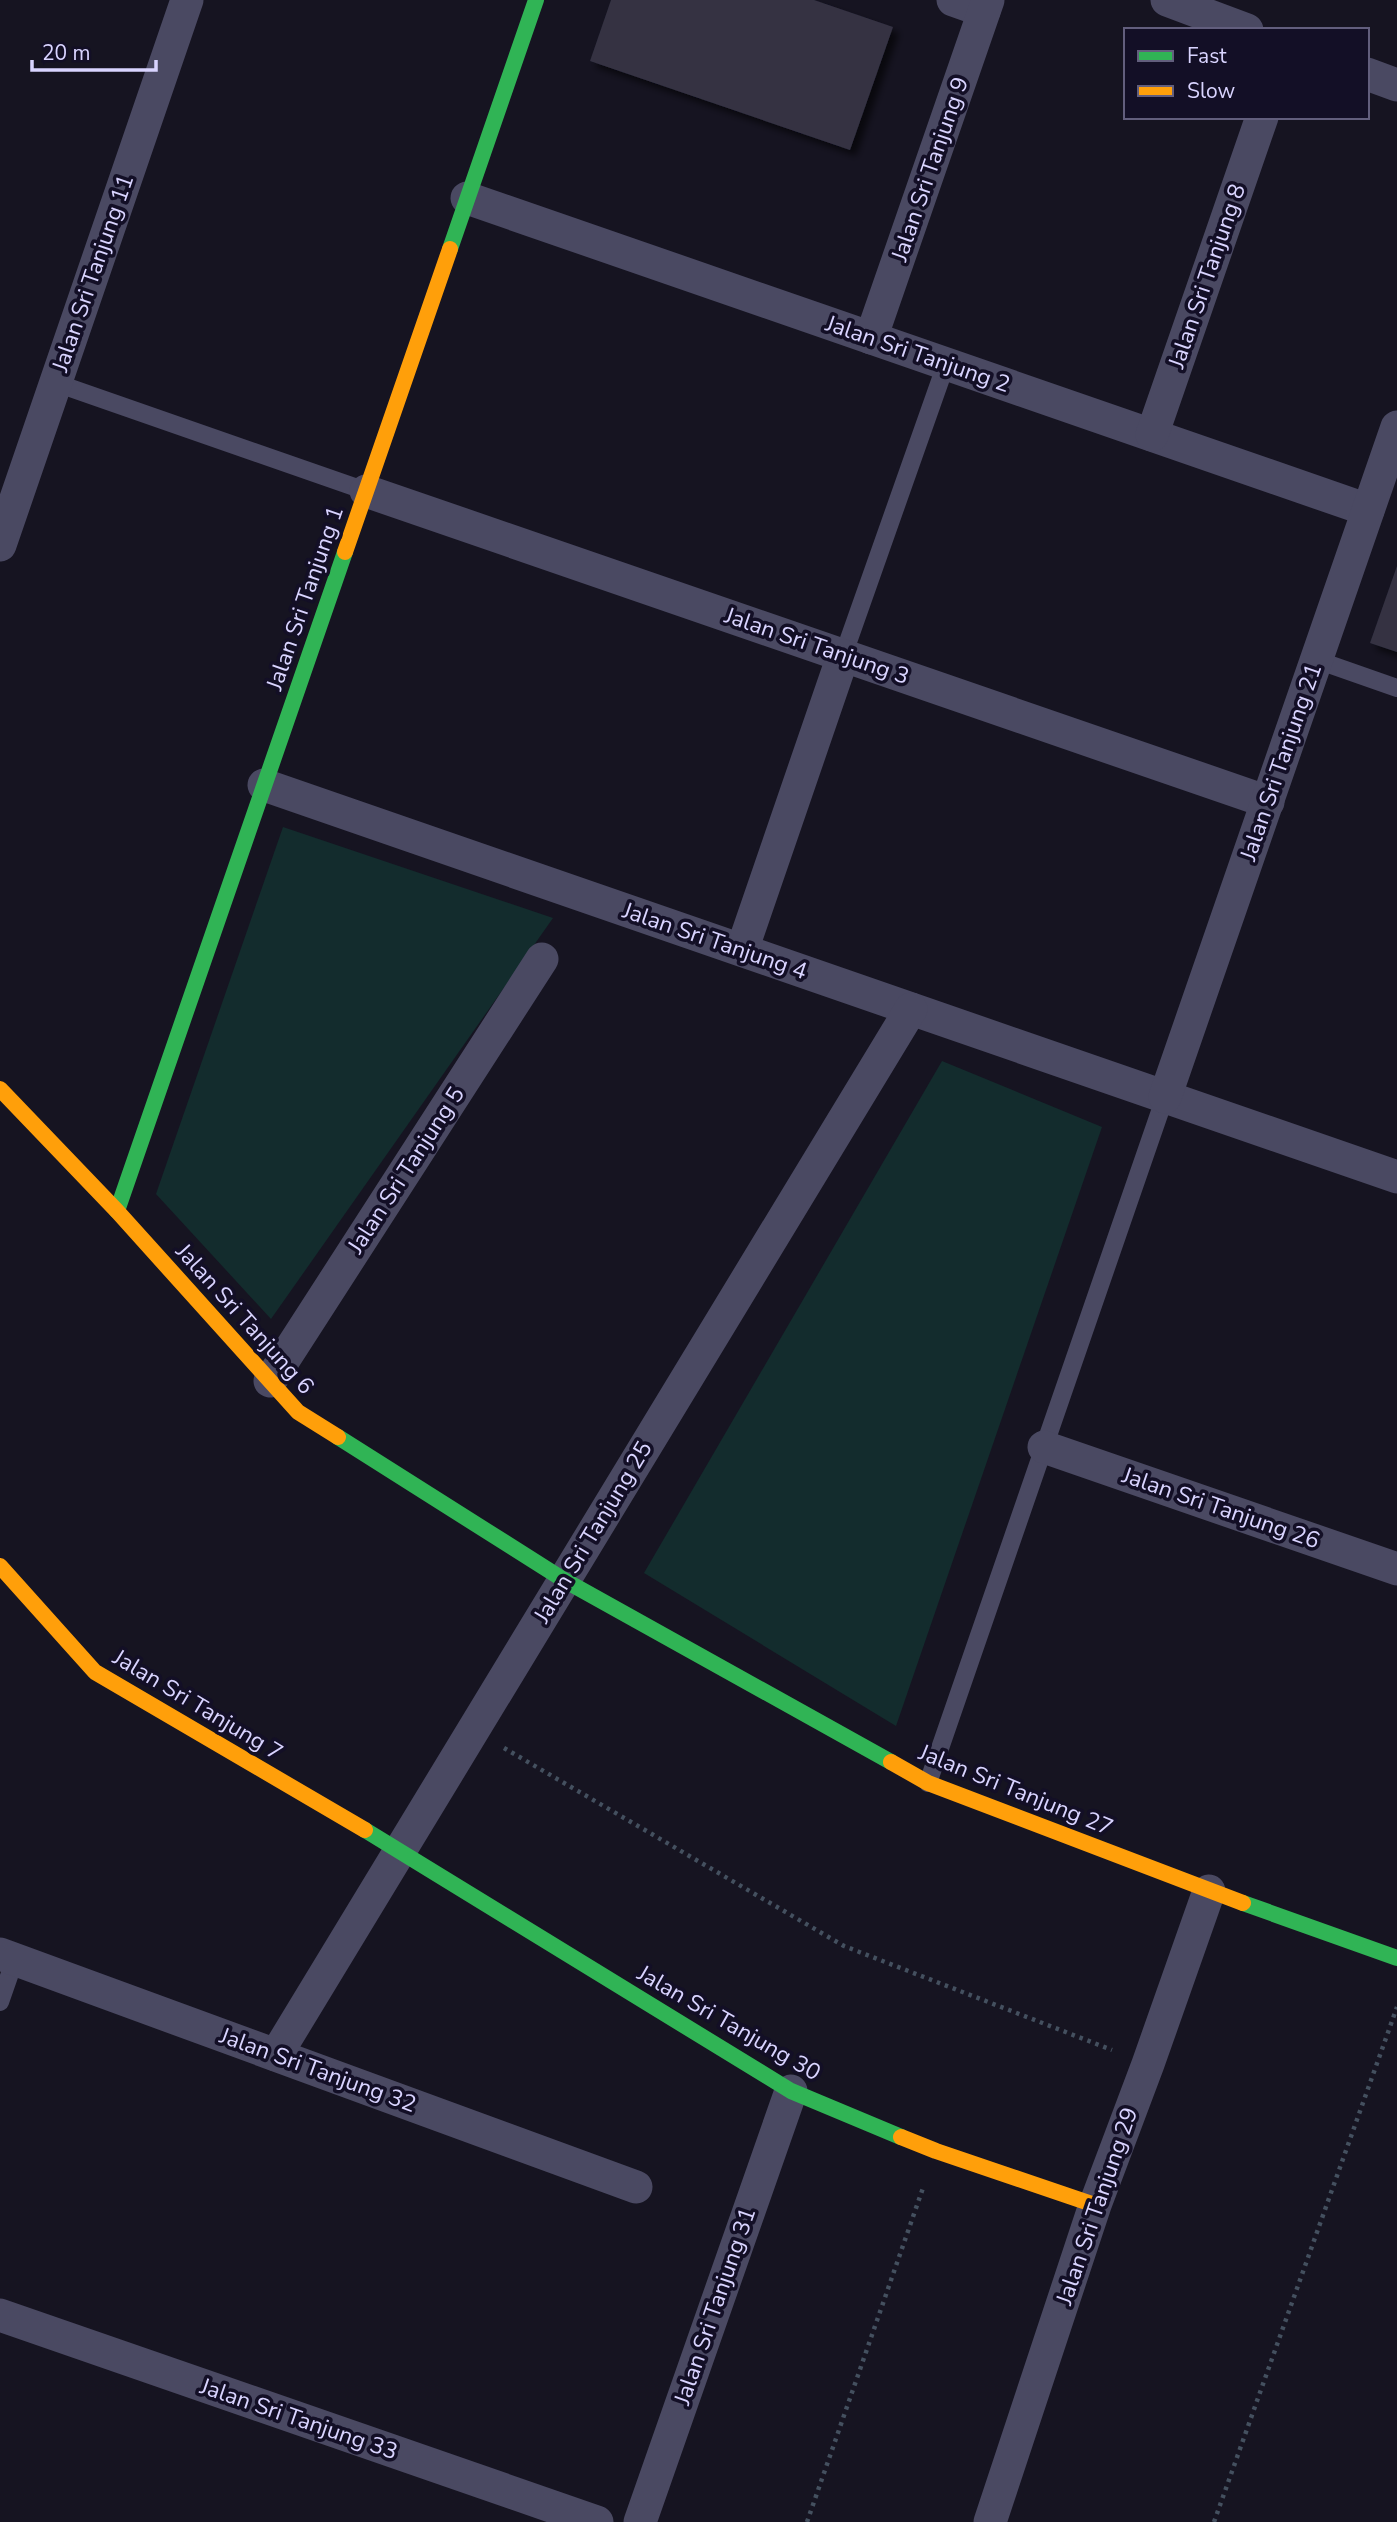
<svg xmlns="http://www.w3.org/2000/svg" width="1397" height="2522" viewBox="0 0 1397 2522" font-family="'Nunito Sans',sans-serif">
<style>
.green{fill:#132c2d}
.building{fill:#343243;filter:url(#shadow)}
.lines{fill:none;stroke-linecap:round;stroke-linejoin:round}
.path{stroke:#44505f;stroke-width:4.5;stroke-dasharray:3.5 5;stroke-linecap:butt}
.lane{stroke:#4a4962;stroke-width:18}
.street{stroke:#4a4962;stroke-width:33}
.fast{stroke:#30b455;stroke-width:16}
.slow{stroke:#ff9f0a;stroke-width:16}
.labels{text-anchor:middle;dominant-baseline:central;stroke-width:7;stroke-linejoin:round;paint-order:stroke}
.street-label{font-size:23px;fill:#d9d4ff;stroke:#130f26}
</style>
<defs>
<filter id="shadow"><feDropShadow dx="6" dy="6" stdDeviation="3.5" flood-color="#0009"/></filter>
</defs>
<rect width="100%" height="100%" fill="#161421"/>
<g class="green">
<path d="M283,827L553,918L271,1319L156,1194Z"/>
<path d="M942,1061L1102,1127L896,1726L644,1573Z"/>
</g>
<g class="building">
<path d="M611,0H814L893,27L850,150L590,61Z"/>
<path d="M1397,566V652L1370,643Z"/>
</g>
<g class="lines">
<g class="path">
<path d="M504,1748L844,1946L1112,2050"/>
<path d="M807,2522L923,2188"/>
<path d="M1214,2522L1397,2007"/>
</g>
<g class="lane">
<path d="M56,383L366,491"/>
<path d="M843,656L946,364"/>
<path d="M1317,660L1397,688"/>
<path d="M928,1783L1165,1097"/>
<path d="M0,2002L15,1959"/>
</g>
<g class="street">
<path d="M953,0L984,11"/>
<path d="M1167,0L1247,30"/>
<path d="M1367,74L1397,85"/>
<path d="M467,198L1368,510"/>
<path d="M871,338L988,0"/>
<path d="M1152,435L1262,117"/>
<path d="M366,491L1268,802"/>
<path d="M0,545L187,0"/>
<path d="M264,785L1397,1177"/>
<path d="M742,950L843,656"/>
<path d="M1165,1097L1397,427"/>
<path d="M270,1381L542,959"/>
<path d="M1044,1447L1397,1569"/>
<path d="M0,1954L636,2187"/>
<path d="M276,2055L911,1009"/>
<path d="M0,2315L597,2522"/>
<path d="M640,2522L791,2091"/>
<path d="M990,2522L1095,2205L1148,2064L1209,1891"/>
</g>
<g class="fast">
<path d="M450,249L536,0"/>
<path d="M117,1211L345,552"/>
<path d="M338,1437L564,1580L891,1762"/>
<path d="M365,1830L791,2091L901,2137"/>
<path d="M1243,1903L1397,1958"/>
</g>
<g class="slow">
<path d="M345,552L450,249"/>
<path d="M0,1089L117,1211L298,1412L338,1437"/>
<path d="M0,1566L95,1672L365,1830"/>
<path d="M891,1762L928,1783L1243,1903"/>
<path d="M901,2137L936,2151L1095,2205"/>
</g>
</g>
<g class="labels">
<g class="street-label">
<text transform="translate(930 169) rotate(-71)">Jalan Sri Tanjung 9</text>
<text transform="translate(93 273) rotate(-71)">Jalan Sri Tanjung 11</text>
<text transform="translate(1207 276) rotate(-71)">Jalan Sri Tanjung 8</text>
<text transform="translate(918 354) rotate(19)">Jalan Sri Tanjung 2</text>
<text transform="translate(305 598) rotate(-71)">Jalan Sri Tanjung 1</text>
<text transform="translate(817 646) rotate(19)">Jalan Sri Tanjung 3</text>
<text transform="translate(1281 762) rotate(-71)">Jalan Sri Tanjung 21</text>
<text transform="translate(715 941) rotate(19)">Jalan Sri Tanjung 4</text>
<text transform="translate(406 1170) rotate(-57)">Jalan Sri Tanjung 5</text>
<text transform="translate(245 1319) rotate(48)">Jalan Sri Tanjung 6</text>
<text transform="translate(1221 1508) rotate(19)">Jalan Sri Tanjung 26</text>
<text transform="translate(593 1532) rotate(-59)">Jalan Sri Tanjung 25</text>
<text transform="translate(198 1705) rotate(31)">Jalan Sri Tanjung 7</text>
<text transform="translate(1016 1790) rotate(22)">Jalan Sri Tanjung 27</text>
<text transform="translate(729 2023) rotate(30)">Jalan Sri Tanjung 30</text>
<text transform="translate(318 2070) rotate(20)">Jalan Sri Tanjung 32</text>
<text transform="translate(1097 2206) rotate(-71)">Jalan Sri Tanjung 29</text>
<text transform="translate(715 2306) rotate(-71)">Jalan Sri Tanjung 31</text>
<text transform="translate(299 2419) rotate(19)">Jalan Sri Tanjung 33</text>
</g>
</g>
<rect x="1124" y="28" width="245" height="91" fill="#130f26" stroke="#625e7d" stroke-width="2"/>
<rect x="1138" y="51" width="35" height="10" fill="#30b455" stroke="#625e7d" stroke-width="2"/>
<text x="1187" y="63" font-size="21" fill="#d9d4ff">Fast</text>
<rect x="1138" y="86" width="35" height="10" fill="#ff9f0a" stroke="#625e7d" stroke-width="2"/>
<text x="1187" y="98" font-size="21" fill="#d9d4ff">Slow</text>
<path d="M32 60v10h124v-10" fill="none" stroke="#d9d4ff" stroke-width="3.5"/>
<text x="42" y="60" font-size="21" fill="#d9d4ff" stroke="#130f26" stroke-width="5" paint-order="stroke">20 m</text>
</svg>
